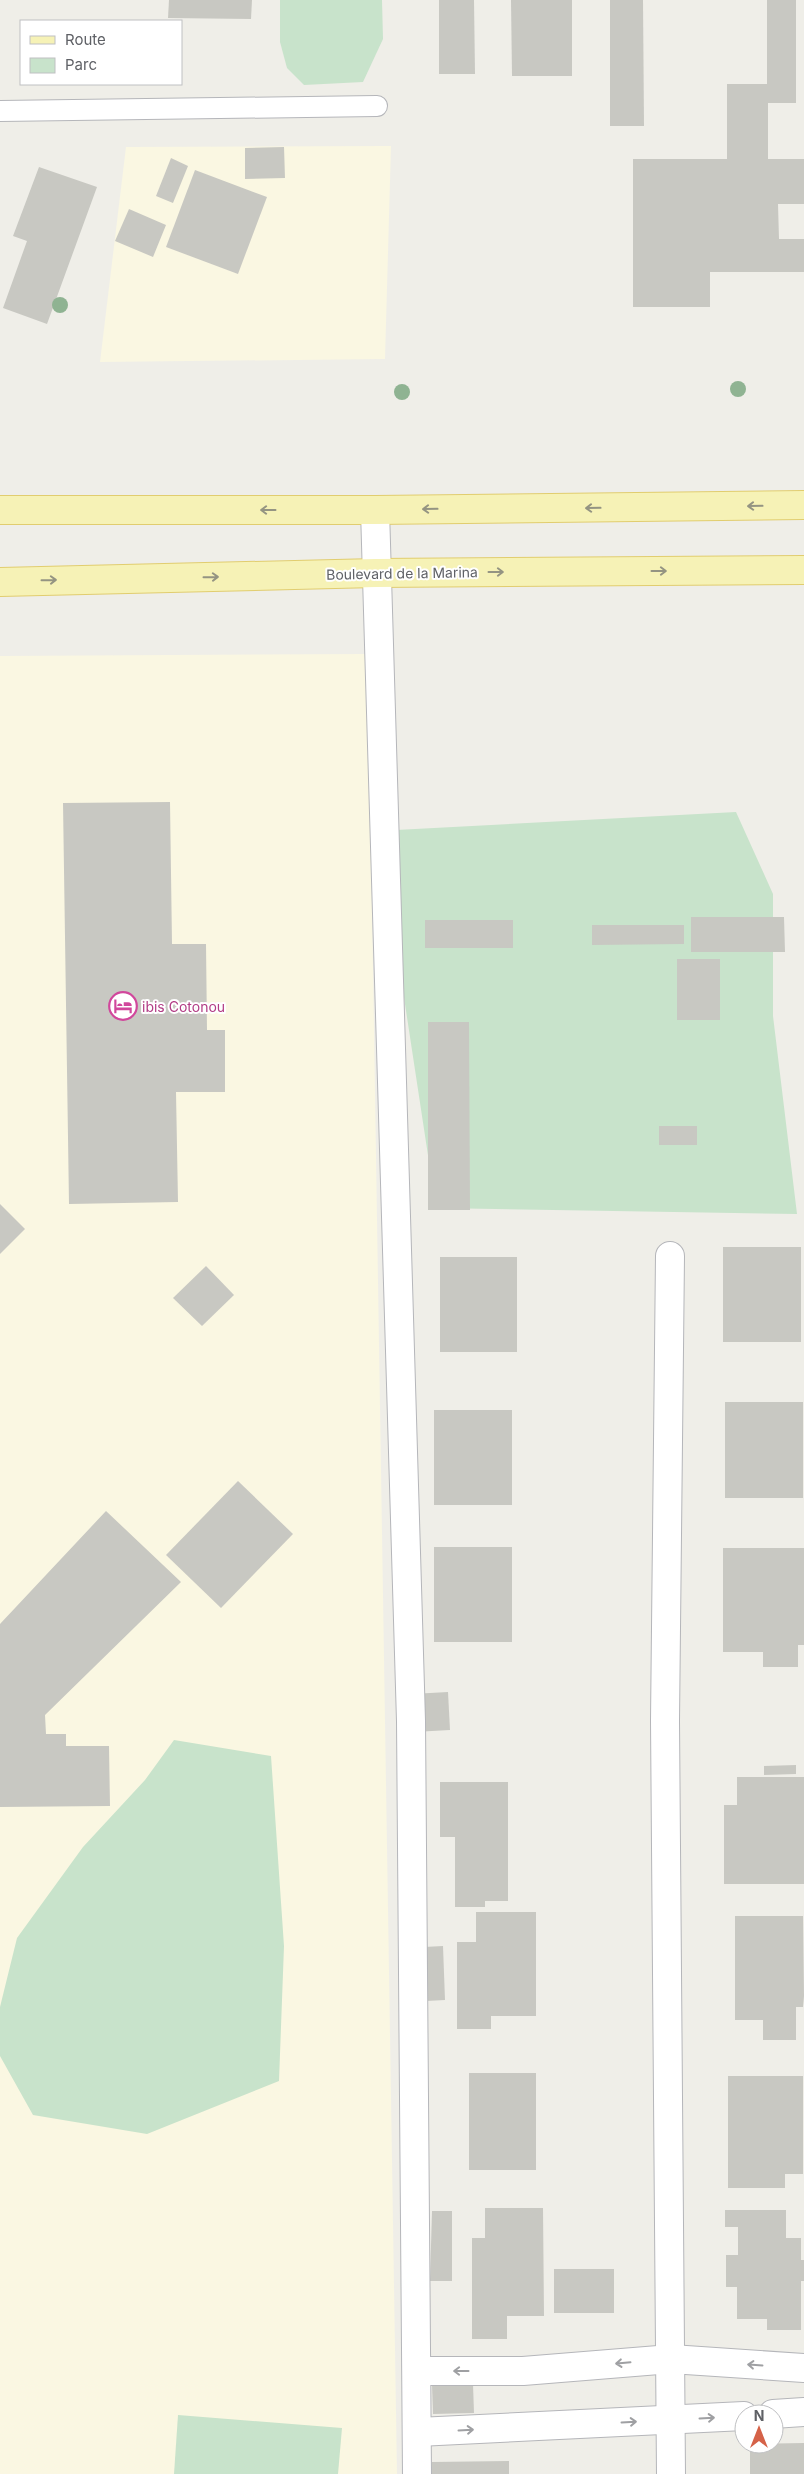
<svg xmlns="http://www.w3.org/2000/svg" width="804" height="2474" viewBox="0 0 804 2474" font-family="Inter,sans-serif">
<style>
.commercial{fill:#faf7e2}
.green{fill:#c8e3cb}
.building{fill:#c8c8c2}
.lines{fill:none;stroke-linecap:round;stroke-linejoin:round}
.lane-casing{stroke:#b5b6ba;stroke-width:22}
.street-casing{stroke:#b5b6ba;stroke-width:30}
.primary-casing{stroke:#e1cd6f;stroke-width:30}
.lane{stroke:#fff;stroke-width:20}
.street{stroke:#fff;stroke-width:28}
.primary{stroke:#f6f2b6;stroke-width:28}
.tree{fill:#8fb392}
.oneway{stroke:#949482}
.oneway2{stroke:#9fa0a3}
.labels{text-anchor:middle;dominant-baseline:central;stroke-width:4;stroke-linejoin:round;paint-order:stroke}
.street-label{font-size:14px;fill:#5f6166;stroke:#fff}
.hotel-label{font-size:14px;fill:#b23c85;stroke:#fff;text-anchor:start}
</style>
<rect width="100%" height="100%" fill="#efeee8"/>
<g class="commercial">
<path d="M391,146L385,359L100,362L126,147Z"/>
<path d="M368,654L397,2474H0V656Z"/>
</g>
<g class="green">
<path d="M280,0H382L383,39L363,82L304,85L287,68L280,42Z"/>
<path d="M736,812L773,894V1016L797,1214L436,1208L398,958L396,830Z"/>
<path d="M174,1740L271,1756L284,1946L279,2081L147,2134L33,2115L0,2056V2007L17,1938L83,1847L145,1780Z"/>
<path d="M178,2415L342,2428L338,2474H174Z"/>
</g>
<g class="building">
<path d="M169,0H252L251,19L168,18Z"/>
<path d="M439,0H474L475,74H439Z"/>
<path d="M511,0H572V76H512Z"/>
<path d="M610,0H643L644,126H610Z"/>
<path d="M767,0H796V103H768V159H804V204H778L779,239H804V272H710V307H633V159H727V84H767Z"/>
<path d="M284,147L285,178L245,179V148Z"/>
<path d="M171,158L188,166L173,203L156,196Z"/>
<path d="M39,167L97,187L47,324L3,308L27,241L13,236Z"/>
<path d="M195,170L267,197L238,274L166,247Z"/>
<path d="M129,209L166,225L153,257L115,241Z"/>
<path d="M170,802L172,944H206L207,1030H225V1092H176L178,1202L69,1204L63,803Z"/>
<path d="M691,917H784L785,952H691Z"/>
<rect x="425" y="920" width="88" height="28"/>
<path d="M592,925H684V944L592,945Z"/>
<rect x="677" y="959" width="43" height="61"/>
<path d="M428,1022H469L470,1210H428Z"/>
<rect x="659" y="1126" width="38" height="19"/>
<path d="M0,1204L25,1229L0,1254Z"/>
<rect x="723" y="1247" width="78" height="95"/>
<rect x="440" y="1257" width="77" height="95"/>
<path d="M206,1266L234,1295L202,1326L173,1298Z"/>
<rect x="725" y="1402" width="78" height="96"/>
<rect x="434" y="1410" width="78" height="95"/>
<path d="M238,1481L293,1534L221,1608L166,1555Z"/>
<path d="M106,1511L181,1582L45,1715L46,1734H66V1746H109L110,1806L0,1807V1624Z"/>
<rect x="434" y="1547" width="78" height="95"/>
<path d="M723,1548H804V1645H798V1667H763V1652H723Z"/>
<path d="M448,1692L450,1730L414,1732L412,1694Z"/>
<path d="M796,1765V1774L764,1775V1766Z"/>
<path d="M737,1777H804V1884H724V1805H737Z"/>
<path d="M440,1782H508V1901H485V1907H455V1837H440Z"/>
<path d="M476,1912H536V2016H491V2029H457V1942H476Z"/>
<path d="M735,1916H803L804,1996L803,2007H796V2040H763V2020H735Z"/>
<path d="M443,1946L445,2000L426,2001L424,1947Z"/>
<rect x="469" y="2073" width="67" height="97"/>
<path d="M728,2076H803V2174H785V2188H728Z"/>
<path d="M485,2208H543L544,2316H507V2339H472V2238H485Z"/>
<path d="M725,2210H786V2238H801V2260H804V2281H801V2330H767V2319H737V2287H726V2255H738V2227H725Z"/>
<path d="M432,2211H452V2281H430Z"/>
<rect x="554" y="2269" width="60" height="44"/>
<path d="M473,2384L474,2413L433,2414L432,2385Z"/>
<path d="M804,2443V2474H750V2444Z"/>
<path d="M509,2461V2474H432V2462Z"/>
</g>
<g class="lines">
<defs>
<path id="lane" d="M0,111L377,106"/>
<g id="street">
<path d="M375,510L411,1721L417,2474"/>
<path d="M670,1256L665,1721L671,2474"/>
<path d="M417,2371H523L671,2359L804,2368"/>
<path d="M773,2414L804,2412"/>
<path d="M418,2432L744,2416"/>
</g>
<g id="primary">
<path d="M0,510H375L804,505"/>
<path d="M0,582L376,573L804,570"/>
</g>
</defs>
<use href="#lane" class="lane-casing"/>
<use href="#street" class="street-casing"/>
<use href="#primary" class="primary-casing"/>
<use href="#lane" class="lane"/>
<use href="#street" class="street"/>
<use href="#primary" class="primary"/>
</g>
<g class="tree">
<circle cx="60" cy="305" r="8"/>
<circle cx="738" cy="389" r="8"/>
<circle cx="402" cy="392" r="8"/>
</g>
<defs><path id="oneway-shaft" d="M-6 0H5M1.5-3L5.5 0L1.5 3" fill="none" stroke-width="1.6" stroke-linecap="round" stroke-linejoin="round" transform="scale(1.25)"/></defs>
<g class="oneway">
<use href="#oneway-shaft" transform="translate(755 506) rotate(179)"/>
<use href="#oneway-shaft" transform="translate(593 508) rotate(179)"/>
<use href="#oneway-shaft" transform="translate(430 509) rotate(179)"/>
<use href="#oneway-shaft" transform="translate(268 510) rotate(180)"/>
<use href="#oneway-shaft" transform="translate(659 571)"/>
<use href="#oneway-shaft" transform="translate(496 572)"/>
<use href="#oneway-shaft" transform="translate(211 577) rotate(-1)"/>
<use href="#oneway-shaft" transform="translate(49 580) rotate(-1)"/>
</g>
<g class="oneway2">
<use href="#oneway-shaft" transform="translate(623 2363) rotate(175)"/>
<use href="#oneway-shaft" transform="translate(755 2365) rotate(-176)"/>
<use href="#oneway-shaft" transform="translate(461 2371) rotate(180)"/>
<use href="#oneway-shaft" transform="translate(707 2418) rotate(-3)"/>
<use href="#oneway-shaft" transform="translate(629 2422) rotate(-3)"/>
<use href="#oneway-shaft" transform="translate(466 2430) rotate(-3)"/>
</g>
<defs>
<symbol id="hotel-ring" viewBox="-11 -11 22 22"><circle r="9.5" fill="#fff" stroke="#d1479c" stroke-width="1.5"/><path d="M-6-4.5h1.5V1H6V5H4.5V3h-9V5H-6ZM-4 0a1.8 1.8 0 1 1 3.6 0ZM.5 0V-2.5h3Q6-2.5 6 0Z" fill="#d1479c"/></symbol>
</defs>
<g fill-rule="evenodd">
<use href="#hotel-ring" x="107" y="990" width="32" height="32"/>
</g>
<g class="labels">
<g class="street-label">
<text transform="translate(402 573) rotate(-1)">Boulevard de la Marina</text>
</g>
<g class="hotel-label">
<text x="142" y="1006">ibis Cotonou</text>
</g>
</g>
<rect x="20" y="20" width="162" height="65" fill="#ffffff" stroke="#bfc0c2"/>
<rect x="30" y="36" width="25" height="8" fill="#f6f2b6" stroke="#bfc0c2"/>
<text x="65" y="45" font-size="15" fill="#5f6166">Route</text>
<rect x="30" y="58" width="25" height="15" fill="#c8e3cb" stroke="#bfc0c2"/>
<text x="65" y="70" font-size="15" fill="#5f6166">Parc</text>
<g transform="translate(759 2429)"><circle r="24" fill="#ffffff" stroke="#bfc0c2"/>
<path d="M0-4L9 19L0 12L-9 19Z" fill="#d56248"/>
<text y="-8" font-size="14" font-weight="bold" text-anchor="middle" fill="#5f6166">N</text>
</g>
</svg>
